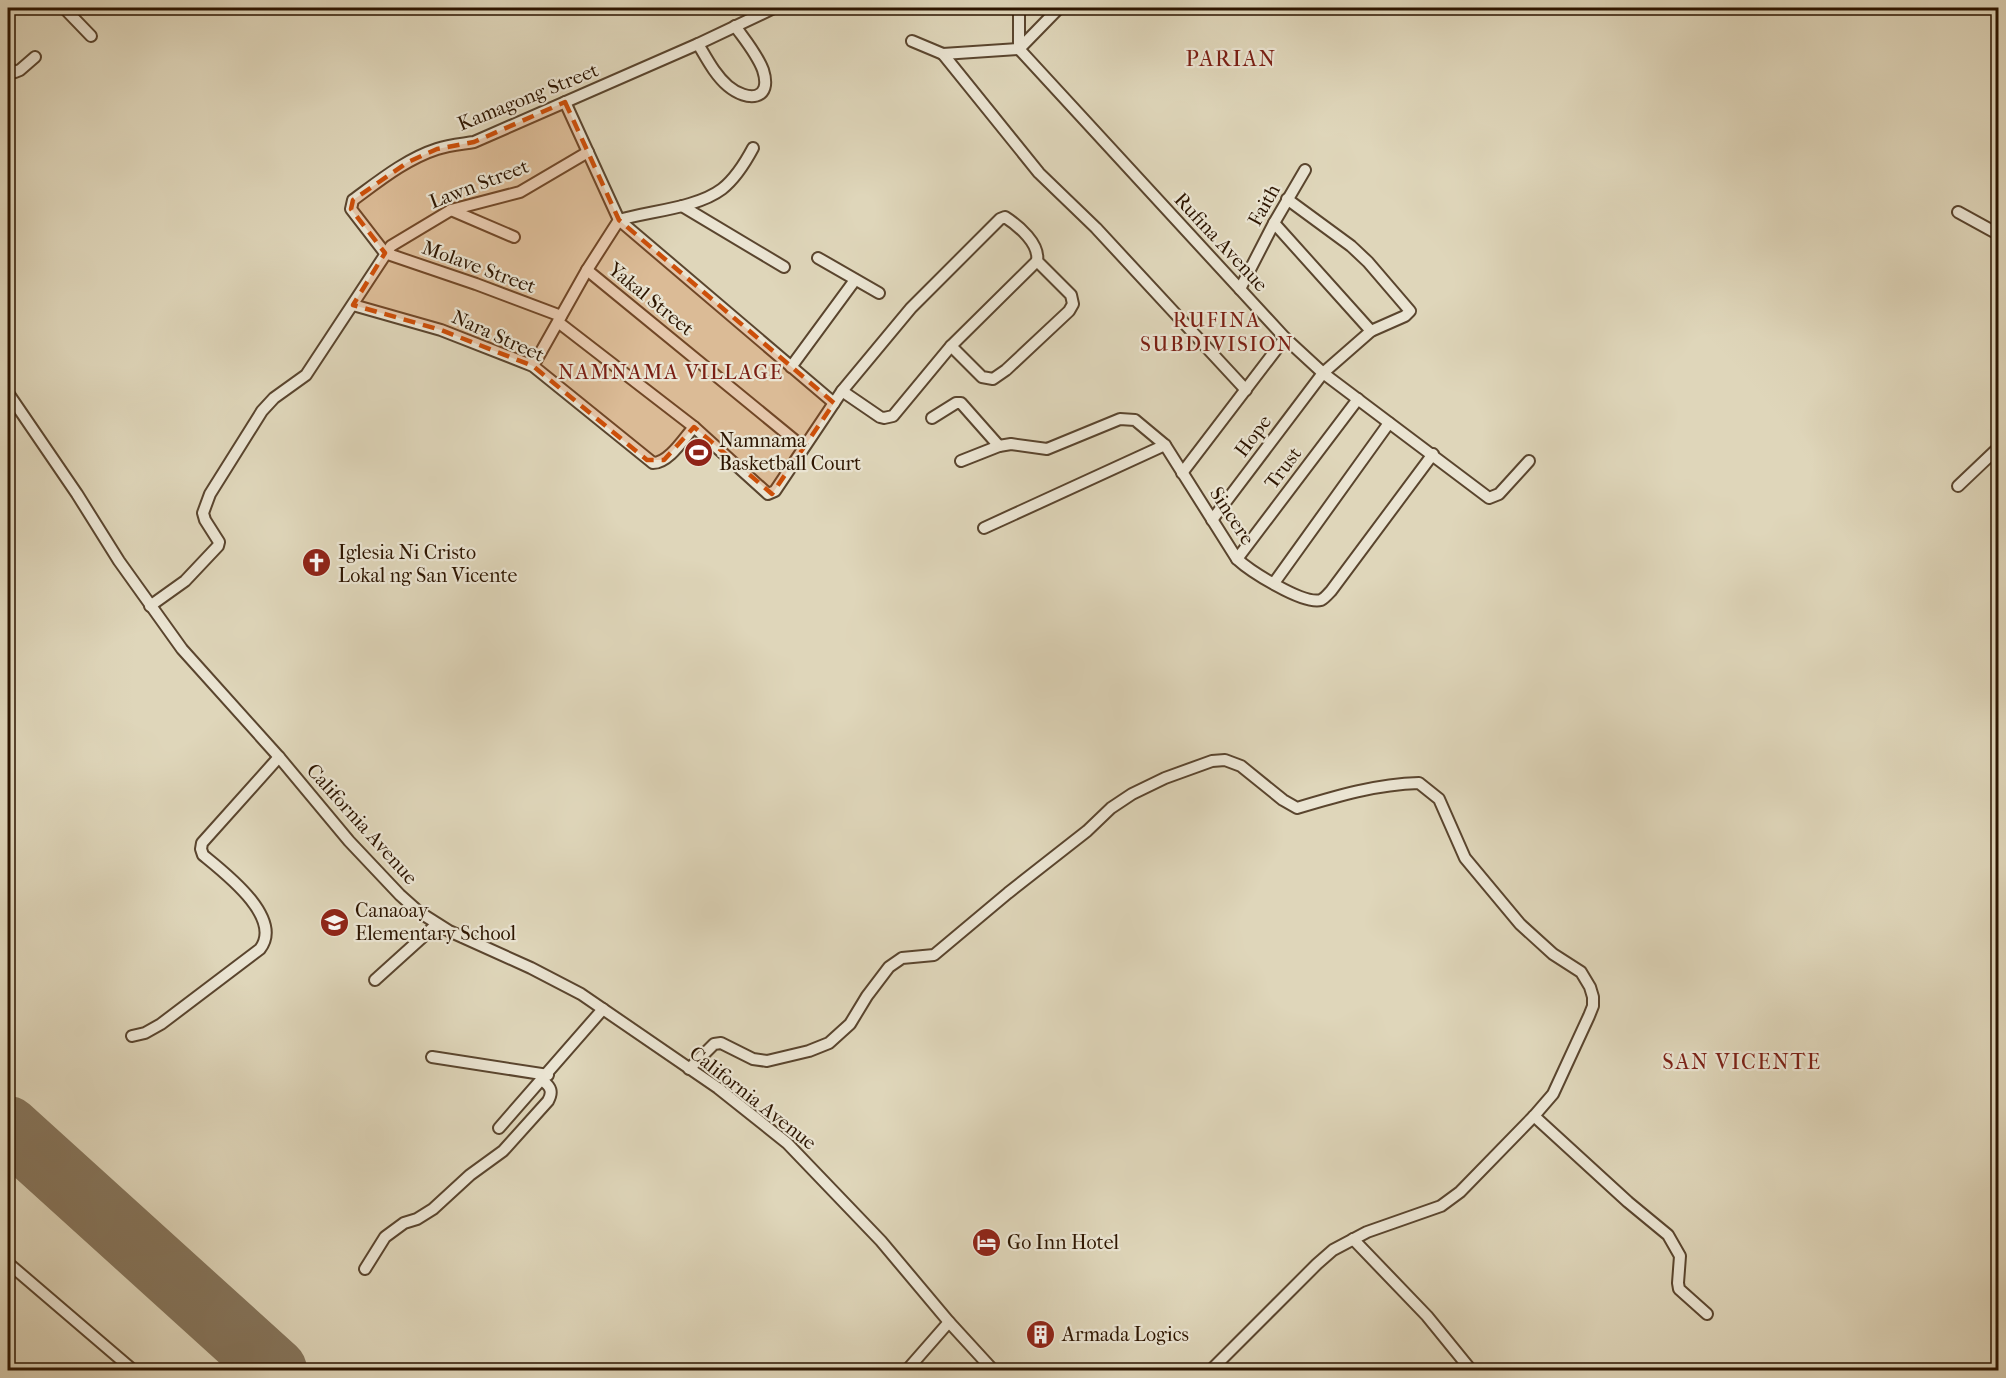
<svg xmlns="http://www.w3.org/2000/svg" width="2006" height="1378" viewBox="0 0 2006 1378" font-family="'IM FELL French Canon',serif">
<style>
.grass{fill:#b1be90;stroke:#6f6a48;stroke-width:1.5}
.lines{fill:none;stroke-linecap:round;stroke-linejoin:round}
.runway{stroke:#86765d;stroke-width:64}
.minor-casing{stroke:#5a452e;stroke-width:14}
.minor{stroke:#eae4d2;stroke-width:10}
.marked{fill:#cc4f0a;fill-opacity:0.2;stroke:#cc4f0a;stroke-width:4.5;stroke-dasharray:12 8;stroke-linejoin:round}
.labels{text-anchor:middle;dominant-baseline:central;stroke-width:4.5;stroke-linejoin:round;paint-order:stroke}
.street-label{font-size:20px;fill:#2d1500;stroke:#eae4d2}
.poi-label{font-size:20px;fill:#2d1500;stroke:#eae4d2;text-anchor:start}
.neighbourhood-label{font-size:21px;letter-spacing:1.5px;fill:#7a1f14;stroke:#eae4d2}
.quarter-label{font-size:22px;letter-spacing:1.5px;fill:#7a1f14;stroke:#eae4d2}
</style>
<rect width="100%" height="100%" fill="#dfd6ba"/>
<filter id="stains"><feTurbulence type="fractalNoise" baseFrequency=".00333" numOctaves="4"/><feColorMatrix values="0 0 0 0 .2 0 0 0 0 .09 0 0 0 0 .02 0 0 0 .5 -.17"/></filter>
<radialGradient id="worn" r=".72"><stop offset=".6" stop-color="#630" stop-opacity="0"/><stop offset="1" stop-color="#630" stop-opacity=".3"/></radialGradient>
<path class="grass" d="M699,440L709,448L697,465L686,457Z"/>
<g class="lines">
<path class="runway" d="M8,1128L275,1370"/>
<defs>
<g id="minor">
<path d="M64,8L91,36"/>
<path d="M1019,8V49L1285,338L1323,373L1489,498L1499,494L1529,461"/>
<path d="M912,41L943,54L1019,49L1059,8"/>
<path d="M698,44C707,59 715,75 728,86C747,102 773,101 763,70C757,54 745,40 735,26"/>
<path d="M943,54L1039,173L1096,228L1246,390"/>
<path d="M8,67L15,72L20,70L35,57"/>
<path d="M565,102L619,220L834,403"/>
<path d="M682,206L784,267"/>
<path d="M451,210L514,237"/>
<path d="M1958,212L1998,234"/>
<path d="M619,220C650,211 697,208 722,189C736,178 745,163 753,148"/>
<path d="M1274,223L1371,331"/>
<path d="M385,253L351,209L353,200C379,181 406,159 437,149C449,145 462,144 474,142L698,44L774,8"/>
<path d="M385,253L476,284L561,316"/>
<path d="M818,258L879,293"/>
<path d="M587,270L803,447"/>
<path d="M1240,289L1274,223L1305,170"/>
<path d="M353,305L441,330L533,366L653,463C669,463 684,438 694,427"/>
<path d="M558,322L694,427L768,494L775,491L842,391L911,308L1000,219L1005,217C1019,226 1040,244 1037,261L1071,295L1073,304L1069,311L1006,370L993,379L982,377L951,346"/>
<path d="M533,366L587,270L619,220"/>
<path d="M791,367L855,280"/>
<path d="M842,391L880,417L884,418L893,416L951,346L1037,261"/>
<path d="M8,393L77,494L119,561L182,649L279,757L349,841L400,895L419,912L449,931L531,968L581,994L718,1088L787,1143L881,1241L949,1322L993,1370"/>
<path d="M932,418L956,403H961L999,446"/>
<path d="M961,461L999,446L1011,444L1047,449L1120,419L1135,420L1165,445L1237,559C1250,571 1303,605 1321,600C1325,598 1328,594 1331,591L1433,454"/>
<path d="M1182,473L1285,338"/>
<path d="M1958,486L1998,448"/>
<path d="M1212,520L1323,373L1371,331L1405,316L1410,311L1368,262L1351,246L1287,199"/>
<path d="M984,528L1165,445"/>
<path d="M1237,559L1358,399"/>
<path d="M1274,583L1389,423"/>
<path d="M150,606L185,581L218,546L219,542L205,520L203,513L210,494L262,411L274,398L306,375L391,246L451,210L520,192L588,152"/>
<path d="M375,980L437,924"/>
<path d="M132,1036L145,1033L161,1024L260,949C284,918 225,873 203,855L201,849L202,843L279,757"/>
<path d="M432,1057L548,1075"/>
<path d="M689,1069L714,1044L721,1043L753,1059L767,1061L809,1051L829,1043L850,1024L867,996L889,967L902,958L934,955L1008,893L1087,831L1111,808L1132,794L1165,778L1212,761L1225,760L1241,766L1283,800L1297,808C1337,796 1377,784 1419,783L1439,799L1465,858L1520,924L1553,954L1581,972L1590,987L1593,997V1006L1589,1016L1553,1094L1534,1116L1460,1192L1441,1206L1367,1232L1333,1250L1317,1264L1211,1370"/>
<path d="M1534,1116L1628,1202L1668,1235L1680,1256L1678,1283L1679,1289L1707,1314"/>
<path d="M499,1128L603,1009"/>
<path d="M1353,1239L1427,1316L1471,1370"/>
<path d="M8,1263L133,1370"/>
<path d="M365,1269L385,1237L404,1223L417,1219L433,1209L470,1175L503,1151L548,1101C553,1092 551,1087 543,1081"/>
<path d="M907,1370L949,1322"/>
</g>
</defs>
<use href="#minor" class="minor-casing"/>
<use href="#minor" class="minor"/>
</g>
<path class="marked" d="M565,102L619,220L834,403L772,494L694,427L664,460H647L533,366L441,330L353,305L385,253L351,209L353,200L408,162L437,149L474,142Z"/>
<defs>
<symbol id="stadium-disc" viewBox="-11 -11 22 22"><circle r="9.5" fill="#8f2418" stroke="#eae4d2"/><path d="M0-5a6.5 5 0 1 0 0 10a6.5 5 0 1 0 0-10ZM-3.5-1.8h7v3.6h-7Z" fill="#fff"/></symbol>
<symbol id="church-disc" viewBox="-11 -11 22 22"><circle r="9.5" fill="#8f2418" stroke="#eae4d2"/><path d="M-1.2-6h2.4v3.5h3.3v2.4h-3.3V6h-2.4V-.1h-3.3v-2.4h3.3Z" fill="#fff"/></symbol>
<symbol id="school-disc" viewBox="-11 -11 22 22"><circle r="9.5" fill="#8f2418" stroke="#eae4d2"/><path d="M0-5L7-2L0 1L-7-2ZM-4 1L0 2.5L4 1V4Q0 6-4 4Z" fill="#fff"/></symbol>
<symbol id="hotel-disc" viewBox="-11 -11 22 22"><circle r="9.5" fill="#8f2418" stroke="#eae4d2"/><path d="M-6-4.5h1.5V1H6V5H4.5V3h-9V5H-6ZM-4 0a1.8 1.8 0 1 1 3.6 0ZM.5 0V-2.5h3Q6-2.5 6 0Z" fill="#fff"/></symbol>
<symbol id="building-disc" viewBox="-11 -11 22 22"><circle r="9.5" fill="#8f2418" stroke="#eae4d2"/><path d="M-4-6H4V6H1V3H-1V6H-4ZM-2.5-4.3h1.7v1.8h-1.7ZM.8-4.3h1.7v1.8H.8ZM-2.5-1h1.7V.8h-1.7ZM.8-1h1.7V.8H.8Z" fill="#fff"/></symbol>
</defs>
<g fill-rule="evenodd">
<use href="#stadium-disc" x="682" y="436" width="33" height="33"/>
<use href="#church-disc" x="300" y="546" width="33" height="33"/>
<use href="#school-disc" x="318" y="906" width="33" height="33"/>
<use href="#hotel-disc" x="970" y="1226" width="33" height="33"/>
<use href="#building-disc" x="1024" y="1318" width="33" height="33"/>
</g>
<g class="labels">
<g class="street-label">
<text transform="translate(528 97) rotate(-22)">Kamagong Street</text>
<text transform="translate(479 184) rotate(-21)">Lawn Street</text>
<text transform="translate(1264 205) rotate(-61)">Faith</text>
<text transform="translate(1221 242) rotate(47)">Rufina Avenue</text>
<text transform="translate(479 267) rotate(20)">Molave Street</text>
<text transform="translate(651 299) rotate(39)">Yakal Street</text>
<text transform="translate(498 336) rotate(24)">Nara Street</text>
<text transform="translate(1253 436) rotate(-53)">Hope</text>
<text transform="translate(1283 468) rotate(-53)">Trust</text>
<text transform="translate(1232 516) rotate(57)">Sincere</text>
<text transform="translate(362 824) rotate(48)">California Avenue</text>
<text transform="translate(753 1098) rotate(38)">California Avenue</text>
</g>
<g class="poi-label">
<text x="719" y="440">Namnama<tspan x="719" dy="23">Basketball Court</tspan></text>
<text x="338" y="552">Iglesia Ni Cristo<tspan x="338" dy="23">Lokal ng San Vicente</tspan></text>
<text x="355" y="910">Canaoay<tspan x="355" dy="23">Elementary School</tspan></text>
<text x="1007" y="1242">Go Inn Hotel</text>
<text x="1062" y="1334">Armada Logics</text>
</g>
<g class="neighbourhood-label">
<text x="1217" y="320">RUFINA<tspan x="1217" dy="24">SUBDIVISION</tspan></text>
<text x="671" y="372">NAMNAMA VILLAGE</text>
</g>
<g class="quarter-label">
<text x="1231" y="59">PARIAN</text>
<text x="1742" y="1062">SAN VICENTE</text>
</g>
</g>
<rect width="2006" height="1378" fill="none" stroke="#dfd6ba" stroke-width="30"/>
<rect x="9" y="9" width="1988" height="1360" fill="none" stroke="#2d1500" stroke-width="3"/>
<rect x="15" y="15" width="1976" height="1348" fill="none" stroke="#2d1500" stroke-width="1.5"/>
<rect width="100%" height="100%" filter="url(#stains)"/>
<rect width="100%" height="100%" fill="url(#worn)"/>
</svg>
